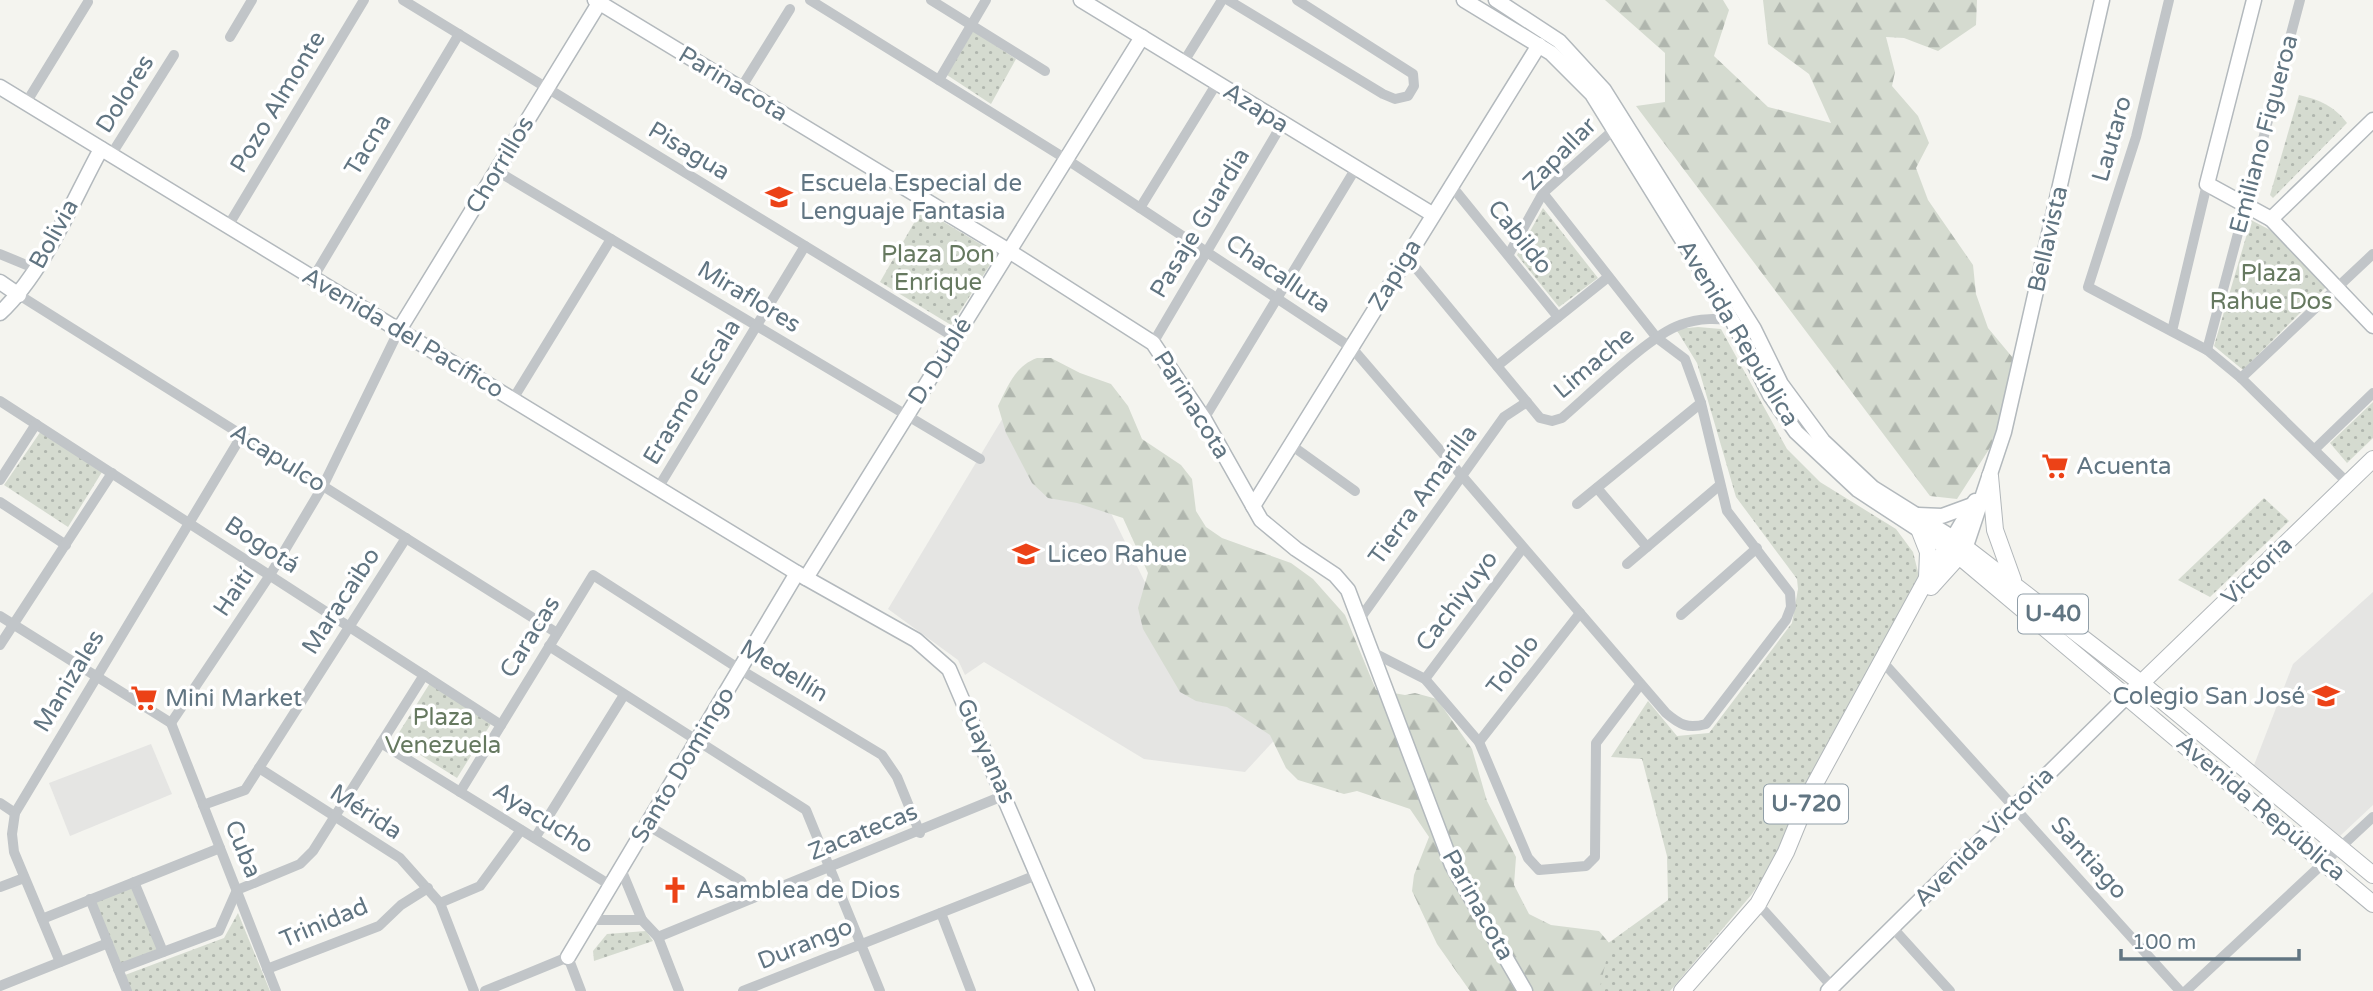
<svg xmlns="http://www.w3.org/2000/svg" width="2373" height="991" viewBox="0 0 2373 991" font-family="'Varela Round',sans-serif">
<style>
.built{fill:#e5e5e3}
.green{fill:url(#green-dots)}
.forest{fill:url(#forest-firs)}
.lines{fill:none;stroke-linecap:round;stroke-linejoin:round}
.secondary-casing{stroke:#b3b9bd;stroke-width:17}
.primary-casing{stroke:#b2b7ba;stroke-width:18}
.street{stroke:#c1c5c8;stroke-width:10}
.secondary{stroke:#fff;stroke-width:14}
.primary{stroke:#fff;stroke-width:16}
.labels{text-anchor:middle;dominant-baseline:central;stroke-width:7;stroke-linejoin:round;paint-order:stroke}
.shield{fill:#fff;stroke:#909ea8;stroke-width:2}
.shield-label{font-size:23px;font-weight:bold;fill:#617582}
.street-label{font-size:24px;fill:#617582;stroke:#fff}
.poi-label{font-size:24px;fill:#617582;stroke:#fff;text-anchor:start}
.park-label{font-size:24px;fill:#667960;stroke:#fff}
</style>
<defs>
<pattern id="green-dots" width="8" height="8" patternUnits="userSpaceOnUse" patternTransform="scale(1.75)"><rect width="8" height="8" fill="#d5dbd0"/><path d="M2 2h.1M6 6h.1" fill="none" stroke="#b0b6ae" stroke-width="1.8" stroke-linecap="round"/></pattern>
<pattern id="forest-firs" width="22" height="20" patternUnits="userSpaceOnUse" patternTransform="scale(1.75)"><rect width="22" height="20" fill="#d5dbd0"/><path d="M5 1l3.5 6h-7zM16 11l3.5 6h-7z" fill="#b0b6ae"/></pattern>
</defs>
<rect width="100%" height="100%" fill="#f4f4ef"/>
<g class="built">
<path d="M1007,411L1104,499L1194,682L1282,732L1245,772L1144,759L984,662L965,675L958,660L888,609Z"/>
<path d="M2373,592V805L2340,836L2254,765L2293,664Z"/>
<path d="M151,744L172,794L70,836L49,783Z"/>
</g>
<g class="green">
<path d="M973,31L1016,59L991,104L947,75Z"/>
<path d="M2299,95C2320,100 2334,106 2347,123L2273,198L2270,195Z"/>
<path d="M1543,208L1598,278L1559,307L1517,255Z"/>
<path d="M922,209L997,254L951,325L880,282Z"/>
<path d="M2251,220L2272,231L2326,287L2243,370L2214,346Z"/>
<path d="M1698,327L1721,329L1787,449L1820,482L1896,529L1913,552L1919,576L1808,786L1782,849L1752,894L1670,991H1592L1600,949L1668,900L1667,856L1642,759L1611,757L1648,701L1677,736L1709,733L1792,623L1798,589L1797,579L1736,497L1697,363L1676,329Z"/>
<path d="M2373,402V438L2347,463L2330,443Z"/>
<path d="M41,431L102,472L68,527L4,485Z"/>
<path d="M2264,498L2289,521L2210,597L2178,580Z"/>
<path d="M430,683L492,722L457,778L395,739Z"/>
<path d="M132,887L158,949L120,964L94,901Z"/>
<path d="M238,913L270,991H131L125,975L224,938Z"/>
<path d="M646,931L653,941L594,961L593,951L607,934Z"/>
</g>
<g class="forest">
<path d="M1605,0H1723L1729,10L1714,56L1768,107L1831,123L1809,74L1768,44L1763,0H1977L1976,25L1938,51L1904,38L1886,37L1895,72L1892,86L1918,116L1929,143L1916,168L1928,200L1973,265L1976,294L1988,328L2013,358L1995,440L1957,499L1930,496L1636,106L1665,102V53Z"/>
<path d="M1037,358H1051L1080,373L1111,384L1128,406L1142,439L1181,465L1192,479L1196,511L1206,527L1222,538L1291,563L1313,579L1345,615L1376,690L1405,695L1415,693L1437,699L1472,749L1487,801L1516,857L1514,885L1529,914L1551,925L1599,931L1610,944L1599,991H1470L1437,944L1412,891L1414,875L1429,837L1410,809L1357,791L1344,794L1298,780L1286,768L1270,735L1227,707L1196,701L1180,692L1143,629L1138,608L1148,573L1123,518L1077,503L1048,498L1032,483L1006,433L998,406C1008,386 1015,366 1037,358Z"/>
</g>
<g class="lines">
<defs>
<g id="secondary">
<path d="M595,0L1009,251L1153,343L1204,419L1261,520L1296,549L1335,575L1348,590L1452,865L1525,991"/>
<path d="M1081,0L1432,214"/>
<path d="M1464,0L1551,53L1592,94L1733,322L1770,395L1796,432L1858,490L1959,556L1966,546L2004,432L2102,0"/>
<path d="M1496,0L1559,41L1604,90L1754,329L1781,384L1823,441L1873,488L1953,538L1975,501"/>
<path d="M2254,0L2207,184L2271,219L2373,326"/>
<path d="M0,87L797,573L916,640L949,669L1087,991"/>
<path d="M2271,219L2373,120"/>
<path d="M0,282L19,295"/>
<path d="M0,313C44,272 72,202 101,149"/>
<path d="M399,330L601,0"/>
<path d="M1253,506L1539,45"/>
<path d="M1918,515L1942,516L1972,505"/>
<path d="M806,578L1142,37"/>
<path d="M568,957L797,573"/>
<path d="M1828,991L2127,696"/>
</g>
<g id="primary">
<path d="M1990,476L1995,530L2013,580"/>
<path d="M1919,529L1928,552L1927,578"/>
<path d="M1931,587L1959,556L2373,904"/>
<path d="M2134,690L2373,459"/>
<path d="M1682,991L1758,904L1786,852L1811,791L1926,580L1953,538L2141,683L2373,875"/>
</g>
</defs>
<use href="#secondary" class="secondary-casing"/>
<use href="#primary" class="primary-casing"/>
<g class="street">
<path d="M403,0L954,337"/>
<path d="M810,0L1066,159L1352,348L1666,713C1680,725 1688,729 1706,724L1786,620L1791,607L1790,593L1727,511L1701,403L1685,359L1657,338L1543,193"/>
<path d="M931,0L1045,71"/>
<path d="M1228,0L1383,94L1395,99L1408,96L1414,86L1413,74L1297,0"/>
<path d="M2169,0L2136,137L2088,287L2207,350L2241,378L2348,483"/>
<path d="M230,37L252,0"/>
<path d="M1183,63L1222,0"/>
<path d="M939,80L986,0"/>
<path d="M741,88L790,9"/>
<path d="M26,103L88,2"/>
<path d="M111,155L174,55"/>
<path d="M497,171L980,459"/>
<path d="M1450,184L1558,317"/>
<path d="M1140,208L1217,83"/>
<path d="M228,226L364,0"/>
<path d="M0,254L36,269"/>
<path d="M1509,254L1543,193L1618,126"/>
<path d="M1406,256L1540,418L1552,421L1562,418C1589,395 1650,335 1680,325C1698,318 1720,317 1738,323"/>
<path d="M313,278L459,34"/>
<path d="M19,295L557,633"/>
<path d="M2172,331L2207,184"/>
<path d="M1153,343L1282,124"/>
<path d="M2207,350L2300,0"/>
<path d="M1497,366L1607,278"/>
<path d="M2241,378L2373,254"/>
<path d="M513,399L611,239"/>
<path d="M0,401L501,725"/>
<path d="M1204,419L1356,168"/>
<path d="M1291,445L1355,491"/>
<path d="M2315,449L2373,393"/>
<path d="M0,480L36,424"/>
<path d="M658,488L805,246"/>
<path d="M1597,488L1647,547"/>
<path d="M0,502L66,545"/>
<path d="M1577,504L1701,403"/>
<path d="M1627,564L1720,485"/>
<path d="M1681,615L1757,548"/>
<path d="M0,616L171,723"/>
<path d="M1359,620L1504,417L1527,402"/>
<path d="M0,645L112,473"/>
<path d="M549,646L806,810L880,991"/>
<path d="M1370,651L1425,679L1479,742L1528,858L1539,870L1586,866L1595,857L1596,743L1640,685"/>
<path d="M1882,661L2180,991"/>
<path d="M1425,679L1522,549"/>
<path d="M171,723L270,575L323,486L399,330"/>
<path d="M171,723L276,991"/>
<path d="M1479,742L1580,613"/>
<path d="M381,743L610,885"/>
<path d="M259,768L400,858L440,903L474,991"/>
<path d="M460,792L593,575L741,670L882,755L897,777L920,833"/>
<path d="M0,803L15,813"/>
<path d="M203,805L245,790L406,538"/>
<path d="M647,825L741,881L750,899"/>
<path d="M535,838L624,695"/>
<path d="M621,869L642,920"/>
<path d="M134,882L163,952"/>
<path d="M0,887L24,878"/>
<path d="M237,890L300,864L313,851L424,675"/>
<path d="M90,899L127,991"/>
<path d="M440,903L480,886L521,830"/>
<path d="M1758,904L1836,991"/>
<path d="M941,913L971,991"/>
<path d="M42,919L220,848"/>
<path d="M590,920H642L658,937L679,991"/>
<path d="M1892,927L1950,991"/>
<path d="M658,937L1005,795"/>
<path d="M60,962L14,852L12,834L15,813L242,435"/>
<path d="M118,969L219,931L237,890"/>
<path d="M267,969L379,926L401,905L428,888"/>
<path d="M0,986L108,943"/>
<path d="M485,991L568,957L581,991"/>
<path d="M743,991L1039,874"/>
<path d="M2186,991L2373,817"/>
</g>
<use href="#secondary" class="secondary"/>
<use href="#primary" class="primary"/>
</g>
<defs>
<symbol id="school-bare" viewBox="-9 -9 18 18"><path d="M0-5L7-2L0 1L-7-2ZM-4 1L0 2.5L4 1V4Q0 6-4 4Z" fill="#ec4217" stroke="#fff" stroke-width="2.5" paint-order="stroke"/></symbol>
<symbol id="supermarket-bare" viewBox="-9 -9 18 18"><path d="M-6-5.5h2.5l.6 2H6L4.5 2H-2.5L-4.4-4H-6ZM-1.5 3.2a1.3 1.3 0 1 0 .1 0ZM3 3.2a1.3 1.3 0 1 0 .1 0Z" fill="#ec4217" stroke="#fff" stroke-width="2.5" paint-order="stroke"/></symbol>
<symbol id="church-bare" viewBox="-9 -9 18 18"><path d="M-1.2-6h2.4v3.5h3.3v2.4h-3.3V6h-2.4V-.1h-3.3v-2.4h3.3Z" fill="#ec4217" stroke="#fff" stroke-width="2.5" paint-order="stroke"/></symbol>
</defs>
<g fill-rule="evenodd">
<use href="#school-bare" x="760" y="178" width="38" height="38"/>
<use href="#supermarket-bare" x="2036" y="447" width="38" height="38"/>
<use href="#school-bare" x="1007" y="535" width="38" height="38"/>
<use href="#school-bare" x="2307" y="677" width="38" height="38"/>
<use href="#supermarket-bare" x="125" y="679" width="38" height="38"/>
<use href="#church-bare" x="656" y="871" width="38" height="38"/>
</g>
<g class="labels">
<g class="shield">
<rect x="2018" y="594.5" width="70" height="39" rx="5"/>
<rect x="1764" y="784.5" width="84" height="39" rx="5"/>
</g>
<g class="shield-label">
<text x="2053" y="614">U-40</text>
<text x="1806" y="804">U-720</text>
</g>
<g class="street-label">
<text transform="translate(733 84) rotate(31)">Parinacota</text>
<text transform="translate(125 94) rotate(-58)">Dolores</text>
<text transform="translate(278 102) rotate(-59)">Pozo Almonte</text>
<text transform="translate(1256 108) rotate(32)">Azapa</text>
<text transform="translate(2264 134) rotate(-75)">Emiliano Figueroa</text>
<text transform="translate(2112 139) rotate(-74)">Lautaro</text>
<text transform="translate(368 145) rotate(-59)">Tacna</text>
<text transform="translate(689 151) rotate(31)">Pisagua</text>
<text transform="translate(1560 154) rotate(-45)">Zapallar</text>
<text transform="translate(500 165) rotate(-59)">Chorrillos</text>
<text transform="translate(1200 223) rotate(-59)">Pasaje Guardia</text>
<text transform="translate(54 234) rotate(-61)">Bolivia</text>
<text transform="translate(1520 237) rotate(51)">Cabildo</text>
<text transform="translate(2048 239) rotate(-77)">Bellavista</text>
<text transform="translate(1278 274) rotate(34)">Chacalluta</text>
<text transform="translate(1395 275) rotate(-59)">Zapiga</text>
<text transform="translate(749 297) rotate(31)">Miraflores</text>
<text transform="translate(403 333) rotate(31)">Avenida del Pacífico</text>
<text transform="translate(1738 333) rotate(59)">Avenida República</text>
<text transform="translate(940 361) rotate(-58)">D. Dublé</text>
<text transform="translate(1594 363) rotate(-40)">Limache</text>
<text transform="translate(692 392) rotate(-59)">Erasmo Escala</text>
<text transform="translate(1192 405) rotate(58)">Parinacota</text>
<text transform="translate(278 458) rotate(32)">Acapulco</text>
<text transform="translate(1423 495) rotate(-54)">Tierra Amarilla</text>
<text transform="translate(262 545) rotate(33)">Bogotá</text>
<text transform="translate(2257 571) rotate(-44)">Victoria</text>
<text transform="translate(234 592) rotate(-56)">Haití</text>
<text transform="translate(341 601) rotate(-57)">Maracaibo</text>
<text transform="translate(1457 601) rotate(-53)">Cachiyuyo</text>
<text transform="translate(530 637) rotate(-58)">Caracas</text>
<text transform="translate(1513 665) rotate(-52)">Tololo</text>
<text transform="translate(784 671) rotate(31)">Medellín</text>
<text transform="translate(69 681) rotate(-59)">Manizales</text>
<text transform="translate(986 751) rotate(66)">Guayanas</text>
<text transform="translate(683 765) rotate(-59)">Santo Domingo</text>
<text transform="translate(2261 808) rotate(40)">Avenida República</text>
<text transform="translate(366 812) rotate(33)">Mérida</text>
<text transform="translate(543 818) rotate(32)">Ayacucho</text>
<text transform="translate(863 832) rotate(-22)">Zacatecas</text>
<text transform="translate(1984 837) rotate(-45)">Avenida Victoria</text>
<text transform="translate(243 849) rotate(68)">Cuba</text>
<text transform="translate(2089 858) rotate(48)">Santiago</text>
<text transform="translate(1478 905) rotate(61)">Parinacota</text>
<text transform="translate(324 923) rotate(-23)">Trinidad</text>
<text transform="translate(805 944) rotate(-22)">Durango</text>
</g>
<g class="poi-label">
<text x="800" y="183">Escuela Especial de<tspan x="800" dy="28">Lenguaje Fantasia</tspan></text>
<text x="2076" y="466">Acuenta</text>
<text x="1047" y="554">Liceo Rahue</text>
<text x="2305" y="696" text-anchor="end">Colegio San José</text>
<text x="165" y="698">Mini Market</text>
<text x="696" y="890">Asamblea de Dios</text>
</g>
<g class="park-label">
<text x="938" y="254">Plaza Don<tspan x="938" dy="28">Enrique</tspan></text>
<text x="2271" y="273">Plaza<tspan x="2271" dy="28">Rahue Dos</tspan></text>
<text x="443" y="717">Plaza<tspan x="443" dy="28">Venezuela</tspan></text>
</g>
</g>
<path d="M2121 949v10h178v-10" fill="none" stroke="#617582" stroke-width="3.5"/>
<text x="2132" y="949" font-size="21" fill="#617582" stroke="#ffffff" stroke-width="5" paint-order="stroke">100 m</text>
</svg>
